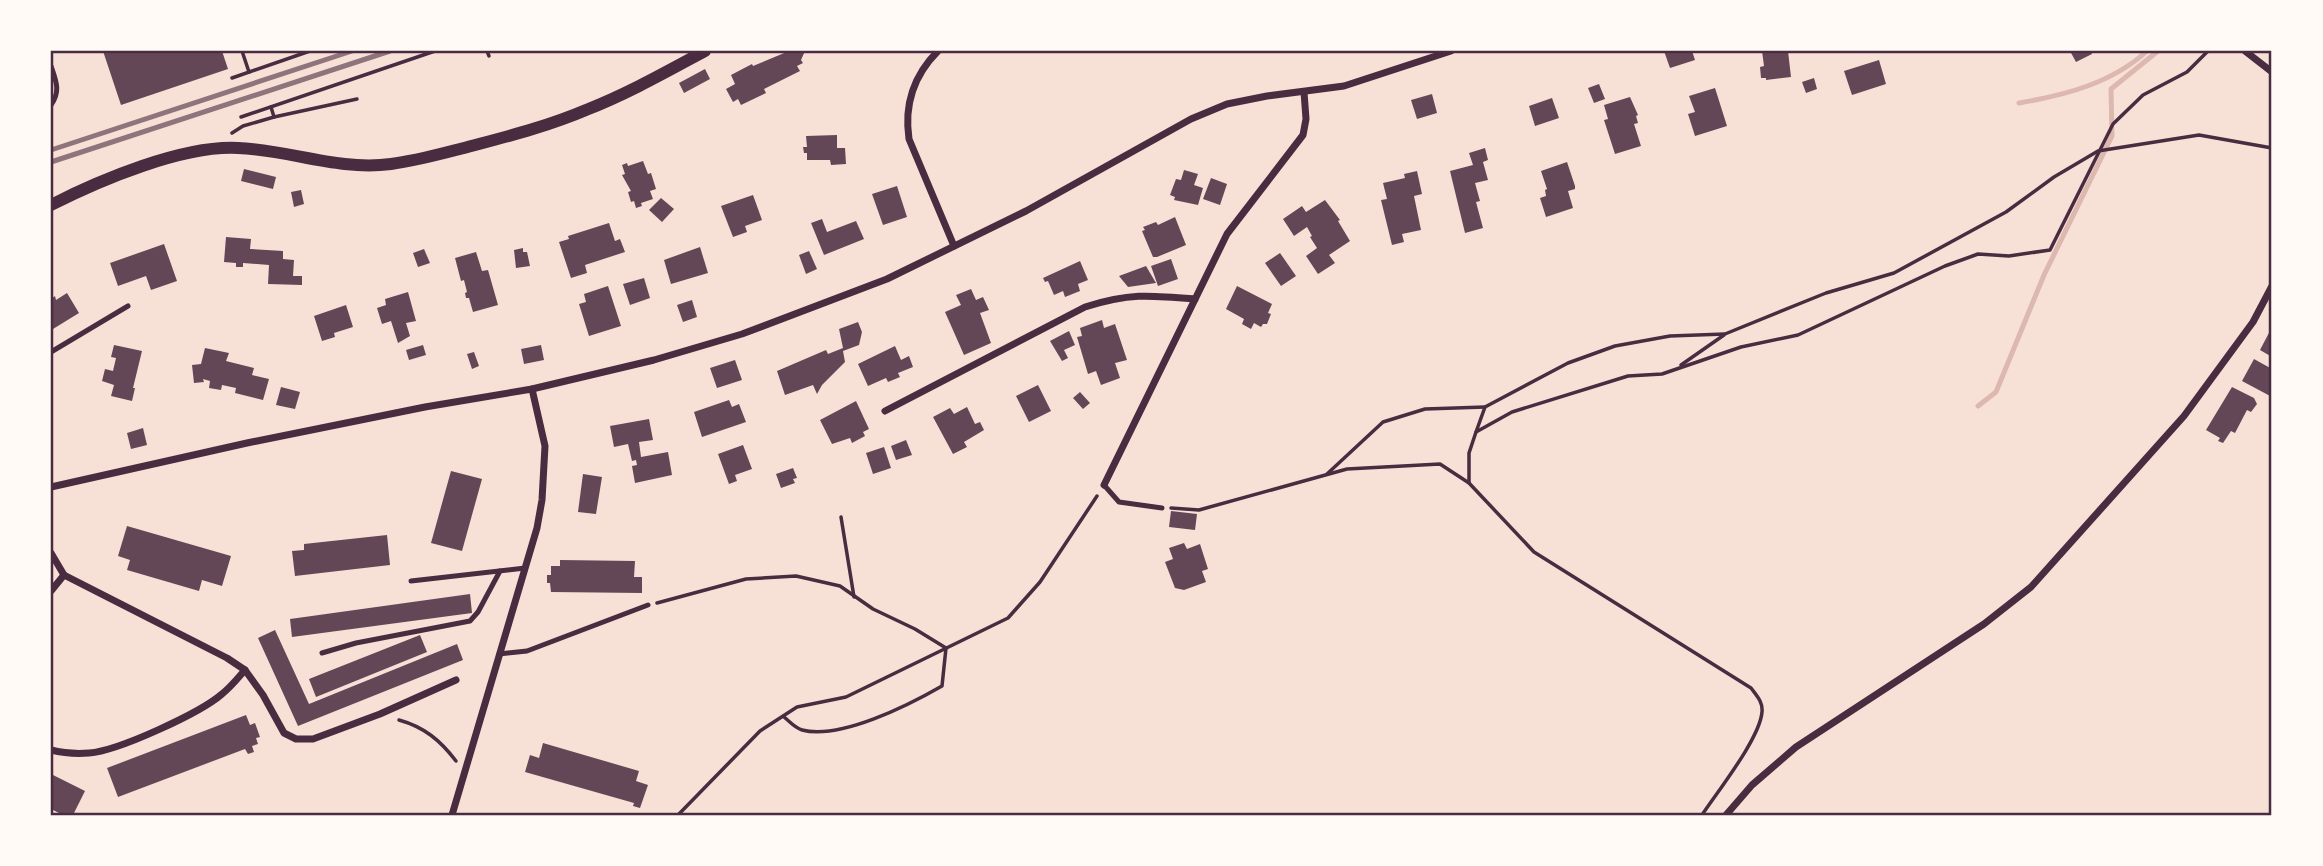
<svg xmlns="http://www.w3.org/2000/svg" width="2323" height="866" viewBox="0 0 2323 866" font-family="'Open Sans',sans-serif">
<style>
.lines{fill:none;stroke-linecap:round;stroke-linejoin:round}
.stream{stroke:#dcb8b0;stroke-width:5}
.building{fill:#644757}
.path{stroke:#4a2c40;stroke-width:3.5}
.service{stroke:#4a2c40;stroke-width:5}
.minor{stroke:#4a2c40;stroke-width:7}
.tertiary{stroke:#4a2c40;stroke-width:12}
.rail{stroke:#8f747c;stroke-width:5}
.neatline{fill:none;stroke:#4a2c40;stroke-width:2.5}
</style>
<rect width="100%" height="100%" fill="#f7e1d7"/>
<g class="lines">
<g class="stream">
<path d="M2019,103C2066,95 2112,83 2147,51"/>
<path d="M1978,406L1996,392L2044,275L2112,136L2111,89L2158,51"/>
</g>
</g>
<g class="building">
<path d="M103,51H222L228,69L121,105Z"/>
<path d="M789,51H805L801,60L803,63L797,66L800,71L764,89L766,93L741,105L738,99L733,102L726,89L735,84L731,75L752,64L753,66Z"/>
<path d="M1664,51H1692L1695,60L1670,68Z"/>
<path d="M1762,51H1788L1791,77L1766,80V78H1761L1760,67L1764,66Z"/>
<path d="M2070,51H2091L2092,54L2076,62Z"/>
<path d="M1879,60L1886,84L1852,95L1844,71Z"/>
<path d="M705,69L710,79L684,93L679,83Z"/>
<path d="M1814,78L1817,89L1806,93L1802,82Z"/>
<path d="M1599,84L1605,99L1594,103L1588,88Z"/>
<path d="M1715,88L1727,126L1695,136L1688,114L1695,112L1689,96Z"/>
<path d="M1432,94L1437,113L1417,119L1411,100Z"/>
<path d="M1630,97L1638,115L1636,116L1638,123L1634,124L1641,146L1615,154L1604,120L1608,119L1604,105Z"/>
<path d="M1552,98L1559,118L1535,126L1529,106Z"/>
<path d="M837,135V148H845L846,164L831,165L830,160H807V153H804L803,147H807L806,136Z"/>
<path d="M1485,148L1488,160L1483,162L1488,180L1475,183L1480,201L1476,202L1483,228L1465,233L1450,171L1473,165L1469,153Z"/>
<path d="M643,161L648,174L651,173L656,189L650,191L653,199L641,203L642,206L636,208L634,201L631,202L628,192L631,191L622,175L625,174L622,165L627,163L628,166Z"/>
<path d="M1567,162L1575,186V189L1568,191L1573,208L1546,217L1540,198L1546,196L1545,190L1547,189L1541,171Z"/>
<path d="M244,169L276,177L273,189L241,181Z"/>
<path d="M1184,170L1198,174L1194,185L1203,188L1198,205L1174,200L1175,197L1170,195L1176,179L1181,180Z"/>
<path d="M1417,171L1422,194L1414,196L1421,230L1402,234L1404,242L1392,245L1381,200L1387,199L1383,183L1405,178L1404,174Z"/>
<path d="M1211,178L1227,184L1220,205L1203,199Z"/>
<path d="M897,186L907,217L883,225L872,194Z"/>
<path d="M301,190L304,204L294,207L291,192Z"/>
<path d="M753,195L762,220L745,226L747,232L733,237L721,206Z"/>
<path d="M661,198L674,209L662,222L649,210Z"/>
<path d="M1325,200L1340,220L1338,221L1350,241L1329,255L1335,263L1318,274L1306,256L1317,248L1310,237L1312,236L1307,227L1294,236L1283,219L1302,206L1306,212Z"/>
<path d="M1175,217L1186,245L1157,257H1153L1142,231L1145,230L1143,227L1156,222L1158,225Z"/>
<path d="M822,219L827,232L856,221L864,239L824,255L811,223Z"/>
<path d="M609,223L615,241L620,239L625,252L585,265L587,273L571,278L559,242L569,239L568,236Z"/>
<path d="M226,237L251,239L250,249L283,251V259L294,260L293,276H302V285L268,284L269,265L243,263V267H236V263L224,262Z"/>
<path d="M164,244L177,281L151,290L146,276L118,286L110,263Z"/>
<path d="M700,247L708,273L671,284L664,260Z"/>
<path d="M523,248V252H527L530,266L516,268L514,250Z"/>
<path d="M424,249L430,263L418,267L413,253Z"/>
<path d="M809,251L817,269L806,274L799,255Z"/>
<path d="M476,252L482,271L488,270L498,305L473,312L469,298H466L465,293L467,292L464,280L461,281L455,258Z"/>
<path d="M1280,253L1296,276L1281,286L1265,263Z"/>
<path d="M1171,259L1178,279L1158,286L1151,266Z"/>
<path d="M1080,261L1088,280L1078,284L1080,291L1065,297L1063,291L1054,295L1048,281L1045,282L1043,278Z"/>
<path d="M1146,266L1156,283L1128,287L1119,276Z"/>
<path d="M644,278L650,298L630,305L623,284Z"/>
<path d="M608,286L621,326L589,336L579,304L586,302L584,294Z"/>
<path d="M1237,286L1272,304L1268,313L1271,314L1267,324H1263L1261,327L1254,323L1251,329L1242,324L1244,319L1226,309Z"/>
<path d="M971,289L976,300L983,297L989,310L980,313L991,343L964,355L945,312L961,305L956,295Z"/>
<path d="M408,292L416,321L406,323L410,336L398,343L391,321L382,324L377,308L386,305L385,299Z"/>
<path d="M67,293L79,313L53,329L51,325V299L55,296L56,300Z"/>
<path d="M692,300L697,317L683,322L677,305Z"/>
<path d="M346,305L353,327L334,333L335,337L322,341L314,316Z"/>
<path d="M1102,320L1104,328L1115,324L1127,360L1115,363L1120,378L1101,385L1096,371L1088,374L1077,337L1082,336L1080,328Z"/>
<path d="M858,322L862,332L859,345L843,351L845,362L822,385L817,394L813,385L785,395L777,371L826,350L828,354L843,348L839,329Z"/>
<path d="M2272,327V357L2260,350Z"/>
<path d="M1069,331L1075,345L1064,350L1068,358L1062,361L1050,341Z"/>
<path d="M114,345L142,351L133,388H135L132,401L111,396L114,385L102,381L105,369L113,371L116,358L111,357Z"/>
<path d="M423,345L426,355L409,360L406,350Z"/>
<path d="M541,345L544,360L524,364L521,349Z"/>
<path d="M895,346L901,360L909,356L913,367L898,373L900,377L888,382L886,378L868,386L858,364Z"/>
<path d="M205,348L229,353L226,361L254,368L252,375L269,379L263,400L235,393L236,388L222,385L221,390L209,388L210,381L203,379L204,382L194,383L192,365L201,364Z"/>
<path d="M474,352L479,366L472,369L467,354Z"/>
<path d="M2254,359L2272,369V397L2242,381Z"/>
<path d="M735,360L742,380L717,388L710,368Z"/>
<path d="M1038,385L1051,411L1029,422L1016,396Z"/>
<path d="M281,387L300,392L295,409L276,405Z"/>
<path d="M2232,387L2254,398L2257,404L2251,412L2247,410L2235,433L2231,431L2223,443L2218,441L2220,438L2206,430Z"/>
<path d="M1080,392L1090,403L1083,409L1073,398Z"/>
<path d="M729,400L732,407L739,404L746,422L702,437L694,412Z"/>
<path d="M856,401L869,429L863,432L865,436L852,443L850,438L832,444L820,420Z"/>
<path d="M967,407L975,424L980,422L984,430L964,442L967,447L953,454L933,417L950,408L954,414Z"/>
<path d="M649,419L653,440L639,442L641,457L668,452L672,475L635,483L632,466L637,465L636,460L632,461L628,444L614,447L610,426Z"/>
<path d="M143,428L147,445L131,449L127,433Z"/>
<path d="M906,440L912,455L896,460L891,446Z"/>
<path d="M743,445L752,469L735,475L737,481L729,484L718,454Z"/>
<path d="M884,447L891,468L873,474L866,453Z"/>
<path d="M793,468L797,478L793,479L795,483L781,488L776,474Z"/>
<path d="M451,471L482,479L462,551L431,543Z"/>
<path d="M583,474L602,477L596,514L578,512Z"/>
<path d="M1171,511L1197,514L1195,530L1169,527Z"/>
<path d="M127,526L231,556L222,586L202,580L199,591L127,570L130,560L118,556Z"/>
<path d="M387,535L390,565L295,576L292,551L304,550V544Z"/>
<path d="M1184,543L1187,549L1200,544L1208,569L1202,571L1206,582L1184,590L1175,588L1165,562L1173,559L1169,548Z"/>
<path d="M560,560L635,561L634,577H642V593L551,592L550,583H547V575H551V566H560Z"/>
<path d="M470,594L472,613L292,637L290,619Z"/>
<path d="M275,630L309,704L457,644L463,660L298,726L258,638Z"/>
<path d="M420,635L427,652L316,697L309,679Z"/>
<path d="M246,715L250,725L255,723L260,737L256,738L258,744L252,746L254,752L248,754L245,749L118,797L107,768Z"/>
<path d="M543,743L639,771L636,781L648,785L640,808L633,806L634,803L525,772L530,755L539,758Z"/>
<path d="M51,774L85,791L73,815H63L51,809Z"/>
</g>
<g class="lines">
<g class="path">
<path d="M242,51L249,72"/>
<path d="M487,51L489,56"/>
<path d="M232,78L310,51"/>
<path d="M241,117L435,51"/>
<path d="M274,117L357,99"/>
<path d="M232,133L243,126L274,117L271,107"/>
<path d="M1681,365L1724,335"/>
<path d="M1476,432L1485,407L1568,363L1615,346L1670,336L1725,334L1826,293L1894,273L2006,212L2054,177L2098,151L2199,135L2272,148"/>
<path d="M1327,474L1383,422L1425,409L1485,407"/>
<path d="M1469,483V453L1476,432L1512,412L1628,376L1662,374L1741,347L1798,335L1945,266L1978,254L2009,256L2050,250L2113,124L2143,95L2187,72L2208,51"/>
<path d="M1171,508L1199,510L1347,469L1440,464L1469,483L1534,552L1751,688C1757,696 1763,702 1762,712C1760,738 1718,791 1702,815"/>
<path d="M841,517L854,597"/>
<path d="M657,603L746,579L796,576L840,586L873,609L915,629L946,648L942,686C909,705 840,740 802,730C795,728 790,722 784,717"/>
<path d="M399,720C424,727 440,740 456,761"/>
<path d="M678,815L760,731L797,707L846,697L1008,618L1040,582L1097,496"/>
</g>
<g class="service">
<path d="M51,66C56,81 61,91 51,105"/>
<path d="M51,352L128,306"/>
<path d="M1104,485L1119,502L1162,508"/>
<path d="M411,581L525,568"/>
<path d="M322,653L356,643L470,621L478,612L500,571"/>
<path d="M499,654L527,651L648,605"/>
</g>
<g class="minor">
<path d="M938,51C914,75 904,105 909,139L954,246"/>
<path d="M2245,51L2272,72"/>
<path d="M885,411L1085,307C1129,293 1149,295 1195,299"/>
<path d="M1104,485L1227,234L1303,135L1306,119L1304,92"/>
<path d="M51,487L247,443L425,407L532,389L654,360L742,334L887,279L1026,211L1191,119L1227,104L1267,96L1344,86L1451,51"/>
<path d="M51,553L64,575L227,658L245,670L263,695L284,733L296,739H313L380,714L456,680"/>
<path d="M51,591L64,575"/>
<path d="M51,750C63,753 76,754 89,753C118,751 200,713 222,694C231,687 238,678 245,670"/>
<path d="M452,815L537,528L542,500L545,446L532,389"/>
<path d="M1726,815L1752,785L1796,747L1984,624L2031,587L2184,416L2253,322L2272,286"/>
</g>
<path class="tertiary" d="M51,205C100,180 183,145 238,148C290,150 338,171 391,164C415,161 440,154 464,148C505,137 546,127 586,110C627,94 666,72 705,51"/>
<g class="rail">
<path d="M51,150L352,51"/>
<path d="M51,162L390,51"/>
</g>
</g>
<rect width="2323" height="866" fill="none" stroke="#fffaf5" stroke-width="105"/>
<rect x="52" y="52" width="2218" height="762" class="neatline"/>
</svg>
